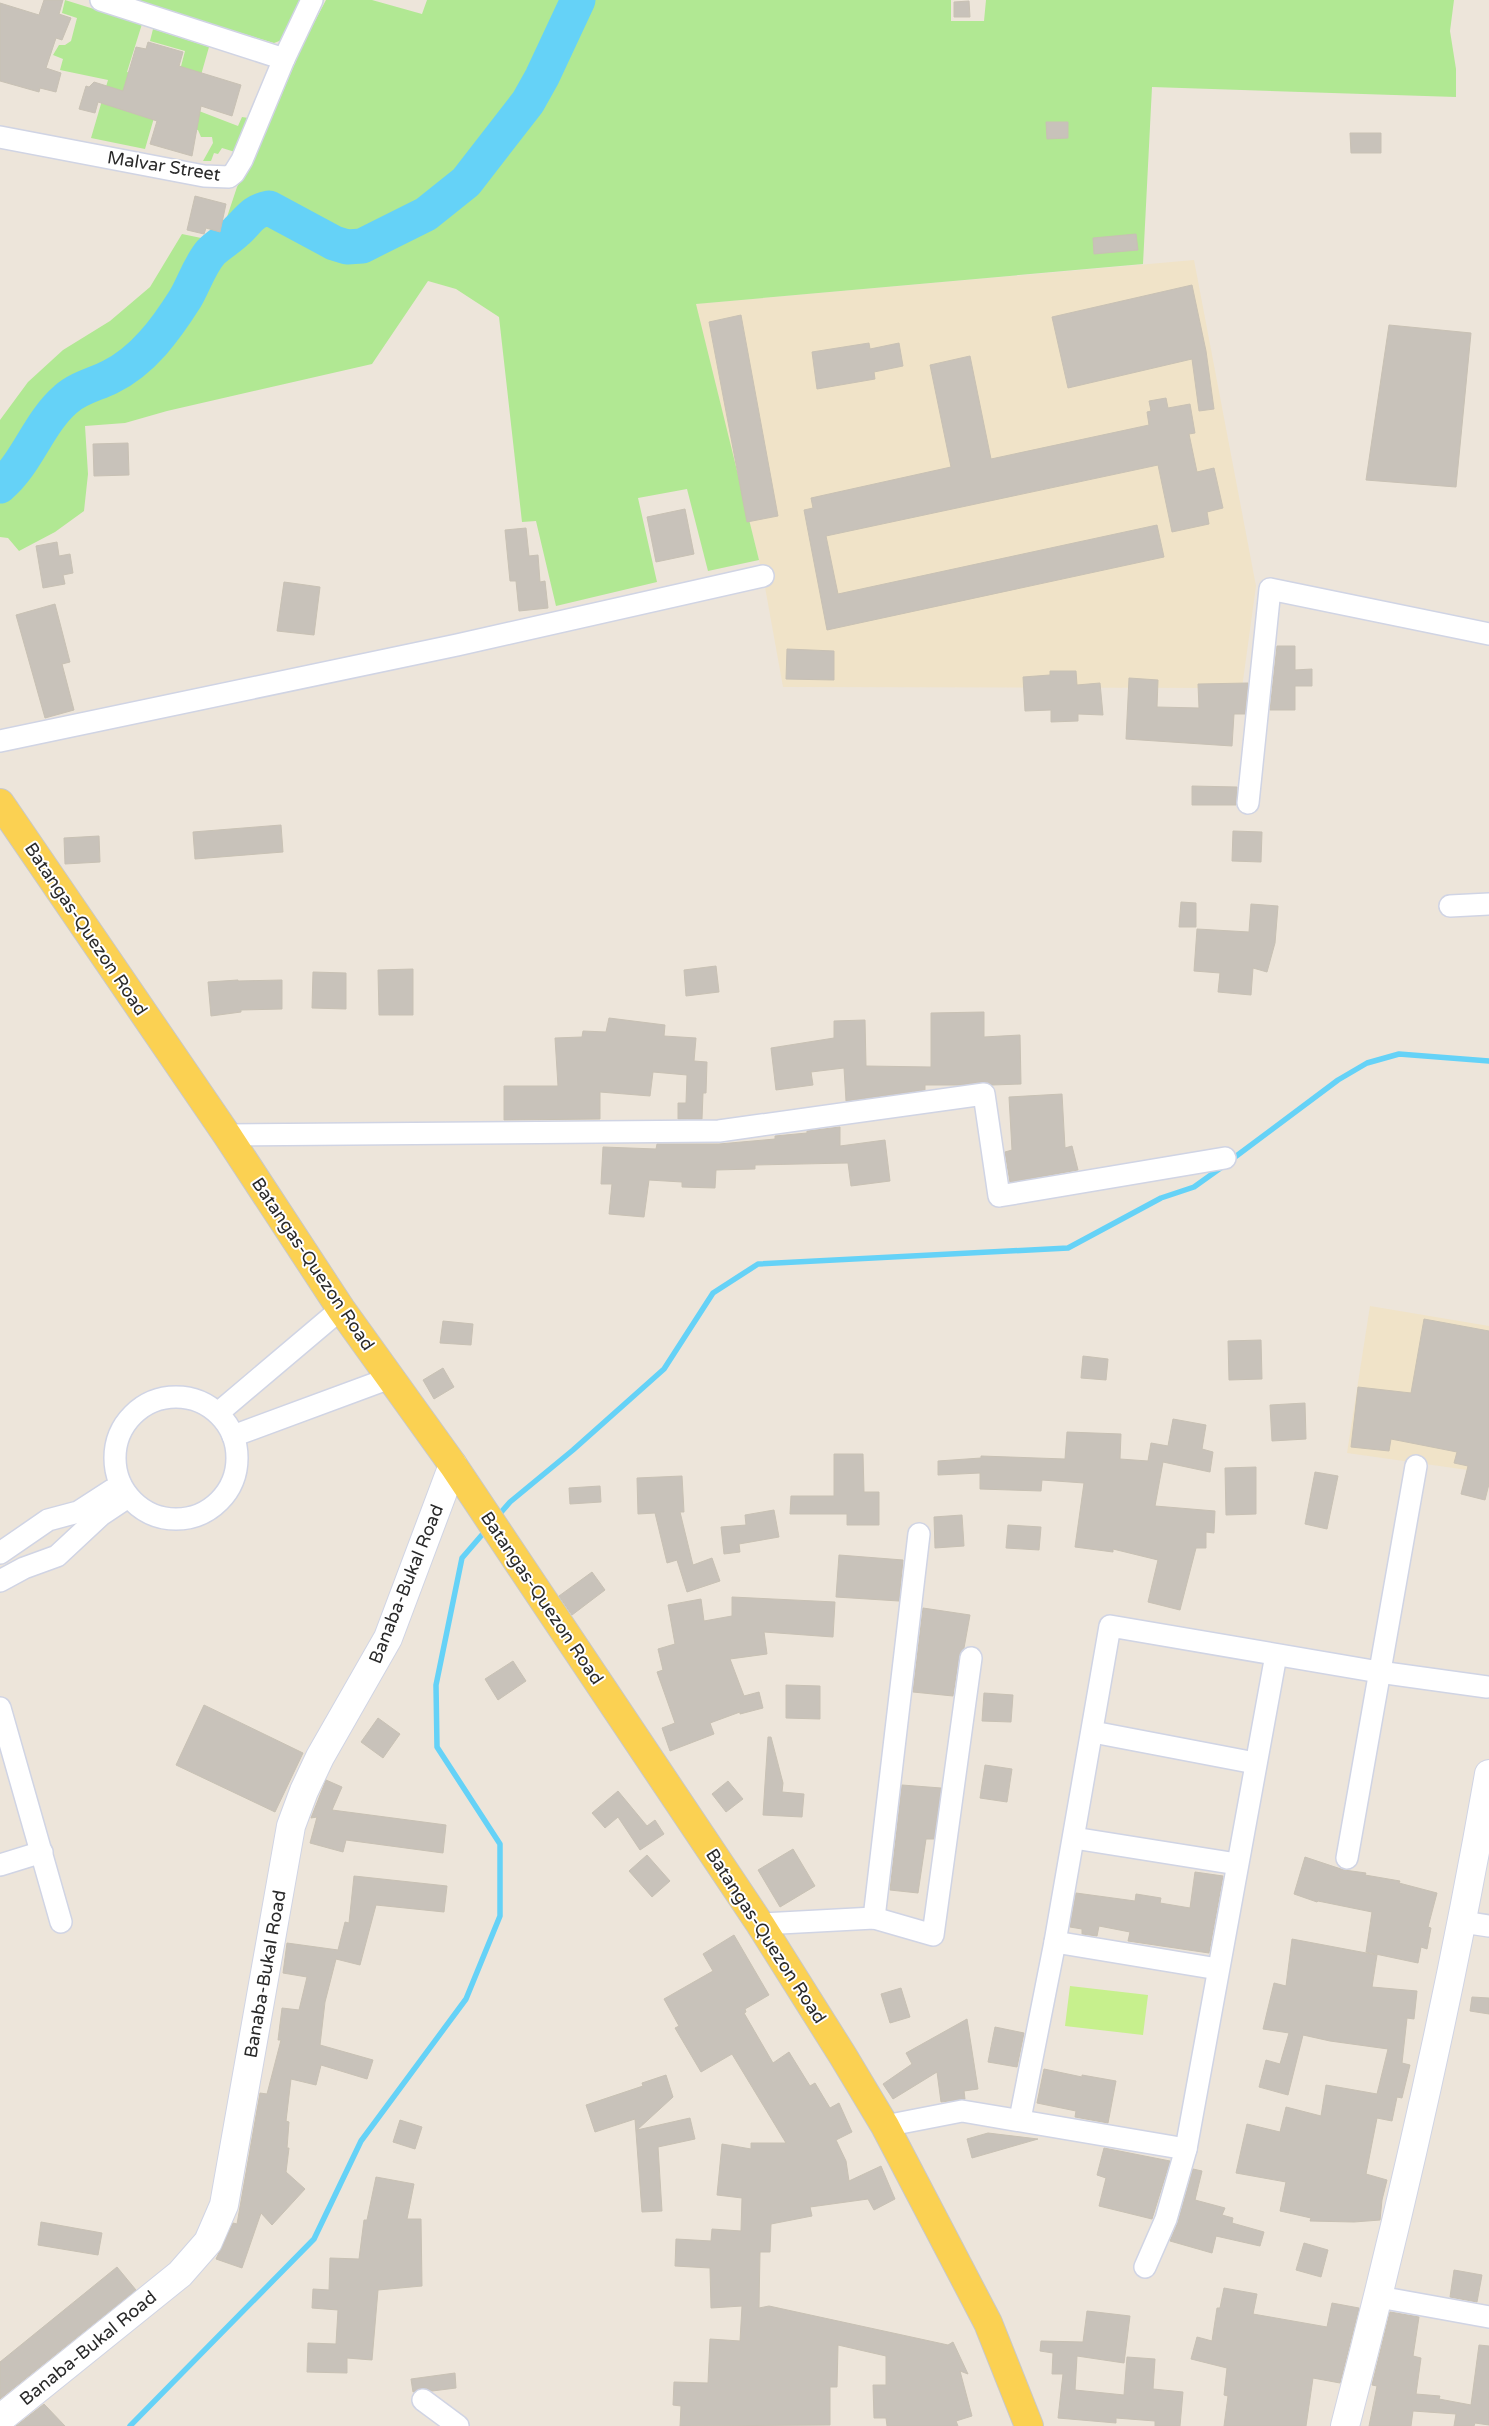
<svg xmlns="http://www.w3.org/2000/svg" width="1489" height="2426" viewBox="0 0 1489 2426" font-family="'Varela Round',sans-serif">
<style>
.education{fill:#f0e3c8}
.green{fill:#b1e893}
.pitch{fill:#c7f08d}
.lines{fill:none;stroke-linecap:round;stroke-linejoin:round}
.stream{stroke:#65d2f7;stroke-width:5.5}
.river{stroke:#65d2f7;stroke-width:35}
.building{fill:#c8c2ba;stroke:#c8c1b4}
.street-casing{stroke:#d0d4e4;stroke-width:24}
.secondary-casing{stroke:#d0d4e4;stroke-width:30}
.primary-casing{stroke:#c8c8c8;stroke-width:30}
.street{stroke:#fff;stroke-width:21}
.secondary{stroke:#fff;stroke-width:28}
.primary{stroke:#fbd152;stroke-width:28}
.labels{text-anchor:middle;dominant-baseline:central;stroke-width:4;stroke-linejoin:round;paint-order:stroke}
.street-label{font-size:18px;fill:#2a2a2a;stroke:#fff}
</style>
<rect width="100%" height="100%" fill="#ede5da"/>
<g class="education">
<path d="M1194,260L1256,586L1242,688L783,687L763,576L695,304Z"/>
<path d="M1370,1306L1489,1326V1473L1347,1453Z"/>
</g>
<g class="green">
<path d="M65,0L142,24L127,72L155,79L160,97L145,149L91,138L108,80L60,70L63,59L53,55L59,45H65L71,41L77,18L62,13Z"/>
<path d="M132,0H302L282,40L274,43Z"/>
<path d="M326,0H372L422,14L427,0H951V21H984L986,0H1454L1450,31L1456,69V97L1152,87L1143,264L696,304L759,560L708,571L687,489L638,498L657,582L556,606L536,521L522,522L499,317L456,289L428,281L372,364L167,411L125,423L85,426L88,474L84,511L55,532L19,551L8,538L0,537V420L28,382L63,350L110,321L150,287L182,234L206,239L208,233L219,235L223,229L237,187L266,132L303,44Z"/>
<path d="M153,29L209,47L199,82L178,78L185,51L150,41Z"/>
<path d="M199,111L238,126L242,117L248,118L235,152L222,148L218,154L214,153L211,161H203L213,143L212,137H201L198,130L186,128Z"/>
</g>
<path class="pitch" d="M1070,1986L1148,1995L1143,2035L1065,2026Z"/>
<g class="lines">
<g class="stream">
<path d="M1231,1160L1338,1080L1367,1063L1399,1054L1489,1061"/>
<path d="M496,1518L510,1502L573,1450L664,1369L713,1293L758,1264L1068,1248L1161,1198L1194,1187L1222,1167"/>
<path d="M130,2426L314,2239L361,2141L466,1999L500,1916V1844L437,1747L436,1685L462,1558L487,1529"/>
</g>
<path class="river" d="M0,486C28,462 38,423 66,399C78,388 96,384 110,377C143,361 166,329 185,299C194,284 199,266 211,252C219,244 229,239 237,231C249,220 252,211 269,208L334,243L347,247L362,246L426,214L466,182L528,102L542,77L578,0"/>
</g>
<g class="building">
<path d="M44,0H63L59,14L71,18L62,40L56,38L46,68L61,73L56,92L40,88L39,92L0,81V3L39,15Z"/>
<path d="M969,1L970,17H954V2Z"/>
<path d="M148,42L183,52L179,66L241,85L232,116L201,106L192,156L150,144L157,121L98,102L95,113L79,109L86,86L89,87L94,82L123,91L136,47L146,49Z"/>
<path d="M1046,122H1068V138L1047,139Z"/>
<path d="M1350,133H1381V153H1351Z"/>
<path d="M195,196L226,204L220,232L206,228L204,234L187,230Z"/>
<path d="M1136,234L1138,250L1094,254L1093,238Z"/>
<path d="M1192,285L1206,351L1214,409L1199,411L1192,359L1068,388L1052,317Z"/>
<path d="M741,315L778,516L747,522L709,322Z"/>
<path d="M1389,325L1471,333L1456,487L1366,480Z"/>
<path d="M869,343L870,349L899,343L903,366L874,372L875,379L817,389L812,352Z"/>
<path d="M970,356L991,459L1149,425L1147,412L1151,411L1149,401L1166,398L1168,408L1190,404L1195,433L1189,434L1197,472L1214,468L1223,508L1207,512L1209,524L1172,532L1158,465L826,536L838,594L1157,525L1164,557L827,630L804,510L813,508L811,498L951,467L930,365Z"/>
<path d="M128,443L129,475L94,476L93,444Z"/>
<path d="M685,509L694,554L656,562L647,517Z"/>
<path d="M526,528L529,556L538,555L540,582L545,581L548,608L519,611L516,581H510L505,530Z"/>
<path d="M57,542L59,556L70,554L73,573L63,575L65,584L43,588L36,546Z"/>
<path d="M284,582L320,587L314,635L277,631Z"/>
<path d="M55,604L70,662L62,664L74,710L45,718L16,615Z"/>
<path d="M1277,646H1295V670L1312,669V686H1295V710H1270Z"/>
<path d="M787,649L834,651V680L786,679Z"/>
<path d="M1050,671H1076L1077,685L1100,683L1103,715L1078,714V721L1051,722V710L1025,711L1023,677L1050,675Z"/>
<path d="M1129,678L1158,680L1157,707L1199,708L1198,684L1248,683L1245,714H1234L1232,746L1126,739Z"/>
<path d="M1192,786L1237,787L1236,805H1192Z"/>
<path d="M281,825L283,852L195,859L193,832Z"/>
<path d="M1233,831L1262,832L1261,862L1232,861Z"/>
<path d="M99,836L100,862L65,864L64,838Z"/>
<path d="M1181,902L1196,903V927H1179Z"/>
<path d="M1251,904L1278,906L1275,943L1267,972L1253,968L1251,995L1218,992L1220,973L1194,971L1197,929L1249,932Z"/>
<path d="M716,966L719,992L686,996L684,970Z"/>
<path d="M413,969V1015H379L378,970Z"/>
<path d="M313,972L346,973V1009L312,1008Z"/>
<path d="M238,980V981L282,980V1009L241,1010V1012L211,1016L208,982Z"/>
<path d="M984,1012V1037L1020,1035L1021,1084L992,1085L983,1082L960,1085H925V1090L846,1101L844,1068L811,1072L813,1085L776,1090L771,1048L834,1038V1021L865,1020L866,1066L931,1067V1013Z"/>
<path d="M609,1018L665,1025L664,1036L696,1038L694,1061L707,1062L706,1093H703L702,1119H678V1103H686L687,1075L653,1072L650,1096L600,1092V1119L504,1120V1086H558L555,1038L582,1037L583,1031L606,1032Z"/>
<path d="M1062,1094L1065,1148L1072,1146L1078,1170L1010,1182L1005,1152L1012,1150L1009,1097Z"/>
<path d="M840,1127V1146L885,1140L890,1181L851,1186L848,1163L755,1165V1169L716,1170L715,1188L682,1187V1182L649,1180L644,1217L609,1214L612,1184H601L603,1147L656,1149L657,1144H719L775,1139V1136L807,1133V1131Z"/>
<path d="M1424,1319L1489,1331V1484L1485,1500L1461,1494L1468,1466L1454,1463L1457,1452L1391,1439L1389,1451L1351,1447L1358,1387L1411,1393Z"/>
<path d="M443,1321L473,1324L471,1345L440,1343Z"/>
<path d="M1261,1340L1262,1379L1229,1380L1228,1341Z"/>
<path d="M1083,1356L1108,1359L1106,1380L1081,1378Z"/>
<path d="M443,1368L454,1387L434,1399L423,1380Z"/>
<path d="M1305,1403L1306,1439L1272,1441L1270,1405Z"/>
<path d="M1173,1419L1206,1425L1202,1449L1213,1452L1210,1472L1163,1462L1155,1506L1215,1511L1214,1533L1206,1532V1548H1196L1180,1610L1148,1602L1158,1560L1113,1549V1552L1075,1547L1084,1483L1042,1480L1041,1491L980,1489V1473L938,1475V1461L981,1458V1456L1065,1459L1067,1432L1121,1434L1120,1459L1148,1461L1151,1443L1168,1446Z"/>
<path d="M834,1454H863L864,1492H879V1525H847V1514H790L791,1496H834Z"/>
<path d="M1256,1467V1514L1226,1515L1225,1468Z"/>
<path d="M1315,1472L1338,1476L1327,1529L1305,1524Z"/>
<path d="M682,1476L684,1512H680L693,1565L712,1558L720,1581L687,1592L677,1560L667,1563L655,1513L638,1514L637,1478Z"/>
<path d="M600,1486L601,1502L570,1504L569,1488Z"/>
<path d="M774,1510L779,1537L739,1544L740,1552L724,1554L721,1527L746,1525L745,1515Z"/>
<path d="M962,1515L964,1546L935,1548L934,1517Z"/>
<path d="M1008,1525L1041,1527L1039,1550L1006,1548Z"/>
<path d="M839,1555L903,1560L899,1601L836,1597Z"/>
<path d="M592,1572L605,1590L572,1615L559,1596Z"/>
<path d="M732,1597L835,1602L833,1637L764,1632L767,1654L730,1659L744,1696L759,1692L763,1708L740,1714V1712L710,1723L714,1734L670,1751L662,1728L675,1723L657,1672L663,1670L658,1649L675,1644L668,1605L701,1599L704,1621L732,1616Z"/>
<path d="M923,1608L970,1615L964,1648L959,1656L953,1696L913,1692Z"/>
<path d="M513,1661L526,1681L498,1700L485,1679Z"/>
<path d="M786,1685L820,1686V1719L786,1718Z"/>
<path d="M984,1693L1013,1695L1011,1722L982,1721Z"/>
<path d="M204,1705L303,1753L275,1812L176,1765Z"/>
<path d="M378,1718L400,1734L383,1758L361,1742Z"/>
<path d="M768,1737H771L783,1783L782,1792L804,1794L802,1817L763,1815Z"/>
<path d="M985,1765L1012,1769L1007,1802L980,1798Z"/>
<path d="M326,1780L342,1787L332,1810L446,1825L443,1853L346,1840L343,1852L310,1843L317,1817L311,1818Z"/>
<path d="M728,1781L743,1799L726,1812L712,1794Z"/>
<path d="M902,1785L941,1788L934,1839H926L918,1893L890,1890Z"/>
<path d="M618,1791L647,1826L655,1820L664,1834L640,1850L618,1817L605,1828L592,1813Z"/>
<path d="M793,1849L815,1886L780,1907L758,1870Z"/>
<path d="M647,1855L670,1881L652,1897L629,1871Z"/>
<path d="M1305,1857L1344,1870L1366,1873L1365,1875L1400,1881L1399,1883L1437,1893L1428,1927L1431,1928L1427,1949L1421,1947L1418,1963L1366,1952L1372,1912L1318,1901L1317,1902L1294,1894Z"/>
<path d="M1195,1872L1223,1876L1209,1953L1128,1941L1130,1932L1099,1926L1097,1936L1082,1934V1929L1070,1927L1076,1893L1135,1901L1136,1894L1161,1898L1160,1903L1190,1908Z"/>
<path d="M354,1876L447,1886L444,1912L376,1905L360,1965L336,1959L325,2002L320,2045L373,2060L367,2079L321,2065L316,2085L291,2079L286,2121L289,2122L287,2148H289L286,2172L305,2189L272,2225L261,2213L242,2268L216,2259L233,2223L237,2224L260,2093L267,2094L281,2040H278L282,2008L299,2010L307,1977L283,1973L287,1943L338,1950L345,1922L349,1923Z"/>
<path d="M734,1935L769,1995L745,2009L746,2012L744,2013L773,2063L789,2052L810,2086L815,2083L830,2108L839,2103L852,2132L836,2140L846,2161L849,2181L881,2166L895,2199L874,2210L868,2199L810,2207L812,2216L771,2224L770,2252H760L759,2308L769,2306L948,2345L953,2342L968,2374L960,2371L972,2416L956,2421L958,2426H887L886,2418H874L873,2385H886V2356L838,2345L837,2387H830V2425L680,2426L681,2406L673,2405L674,2382L708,2383L710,2339L740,2341L742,2306L711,2308L710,2268L675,2266L676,2239L711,2241L712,2229L741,2231L742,2198L717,2195L722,2144L751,2149V2143H786L732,2054L701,2072L675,2028L679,2026L664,1999L713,1971L703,1954Z"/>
<path d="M1292,1939L1377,1955L1372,1987L1417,1991L1414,2019L1407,2018L1402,2063L1410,2065L1402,2098L1397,2097L1392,2121L1377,2118L1366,2174L1387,2180L1382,2200L1380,2220L1354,2222L1310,2221L1311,2218L1280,2211L1286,2182L1236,2173L1247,2124L1280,2132L1286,2107L1321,2116L1326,2085L1377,2094L1388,2049L1330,2041L1303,2035L1288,2095L1259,2087L1266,2060L1280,2064L1289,2033L1263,2029L1274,1983L1286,1986Z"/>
<path d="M901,1988L910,2017L890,2023L881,1994Z"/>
<path d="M1472,1997L1489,1998V2014L1470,2011Z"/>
<path d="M967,2019L978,2089L964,2091L965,2099L941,2102L937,2072L893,2099L883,2084L912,2064L906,2053Z"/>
<path d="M995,2027L1024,2033L1017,2067L988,2062Z"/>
<path d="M1044,2069L1082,2077V2075L1116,2081L1108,2123L1075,2117L1076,2111L1037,2103Z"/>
<path d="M666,2075L673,2097L637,2130L690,2118L695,2139L658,2147L662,2211L642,2212L635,2119L595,2132L586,2105L643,2086L642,2083Z"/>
<path d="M400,2120L422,2127L415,2149L393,2142Z"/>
<path d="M988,2133L1038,2139L972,2158L967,2139Z"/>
<path d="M1104,2148L1170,2161L1152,2219L1099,2206L1106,2178L1097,2175Z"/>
<path d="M1193,2169L1202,2171L1195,2200L1225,2208L1222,2215L1233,2218L1232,2223L1264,2232L1260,2246L1216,2236L1212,2253L1170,2241L1178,2222Z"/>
<path d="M376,2177L414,2184L407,2219H421L422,2286L378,2290L372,2360L347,2358V2373L307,2372L308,2343L336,2344L338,2310L312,2308L313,2289L329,2290L330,2258L359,2259L364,2220H367Z"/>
<path d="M41,2222L102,2233L98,2255L38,2245Z"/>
<path d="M1304,2243L1328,2250L1321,2277L1296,2270Z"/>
<path d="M117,2267L136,2290L0,2399V2362Z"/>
<path d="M1454,2270L1482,2275L1477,2302L1450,2297Z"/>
<path d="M1224,2288L1257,2294L1253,2314L1327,2327L1332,2303L1359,2308L1340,2383L1313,2378L1306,2426H1224L1228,2396L1224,2395L1227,2368L1191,2359L1197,2337L1212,2341L1217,2308H1220Z"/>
<path d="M1087,2311L1130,2316L1124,2363L1077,2356L1075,2390L1124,2395L1127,2357L1155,2359L1153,2389L1183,2392L1180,2426H1155V2421L1116,2418V2423L1058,2418L1063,2374H1052L1053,2353L1040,2351L1041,2341L1083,2342Z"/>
<path d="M1390,2312L1419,2317L1413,2356L1421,2358L1416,2394L1440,2396L1439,2399L1471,2405L1479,2345L1489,2346V2425L1475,2423L1474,2426H1454L1456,2414L1413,2411L1411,2426H1369L1377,2386L1372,2385Z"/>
<path d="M455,2373L456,2388L432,2391L424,2388L413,2392L411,2379Z"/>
<path d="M44,2404L65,2426H16Z"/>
</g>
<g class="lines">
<defs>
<g id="street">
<path d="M101,0L284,59L312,0"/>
<path d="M0,137L204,176L229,177L234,173L242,160L284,59"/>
<path d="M0,741L457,645L763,576"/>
<path d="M1248,803L1270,589L1489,634"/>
<path d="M1450,906L1489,904"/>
<path d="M227,1135L719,1131L984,1094L999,1196L1225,1158"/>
<circle cx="176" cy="1458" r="61"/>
<path d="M218,1413L341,1309"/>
<path d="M233,1436L390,1378"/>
<path d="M0,1553L48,1520L78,1512L112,1490"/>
<path d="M0,1581L24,1568L57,1556L101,1515L128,1497"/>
<path d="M0,1708L61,1922"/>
<path d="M1093,1732L1255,1763"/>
<path d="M1074,1838L1237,1864"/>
<path d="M1347,1858L1416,1466"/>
<path d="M0,1865L42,1852"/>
<path d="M874,1918L919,1534"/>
<path d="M1463,1922L1489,1926"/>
<path d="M760,1924L874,1918L933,1935L971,1658"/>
<path d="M1055,1942L1218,1969"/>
<path d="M1020,2119L1055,1942L1110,1626L1379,1672L1487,1687"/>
<path d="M885,2126L962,2111L1186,2149"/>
<path d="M1145,2267L1166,2219L1186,2149L1276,1655"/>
<path d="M1379,2297L1489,2317"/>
<path d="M423,2400L458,2426"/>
</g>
<g id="secondary">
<path d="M0,2419L180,2274L208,2242L224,2205L291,1826L304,1791L320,1757L388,1638L453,1465"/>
<path d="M1345,2426C1401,2211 1451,1993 1489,1774"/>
</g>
<path id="primary" d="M0,803L227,1135L341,1309L453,1465L760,1924L843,2056L885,2126L988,2323L1029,2426"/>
</defs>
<use href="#street" class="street-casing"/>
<use href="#secondary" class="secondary-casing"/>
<use href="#primary" class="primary-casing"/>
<use href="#street" class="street"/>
<use href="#secondary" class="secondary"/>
<use href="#primary" class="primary"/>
</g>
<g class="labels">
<g class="street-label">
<text transform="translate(164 166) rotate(9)">Malvar Street</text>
<text transform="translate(86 929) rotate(56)">Batangas-Quezon Road</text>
<text transform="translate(313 1264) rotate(56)">Batangas-Quezon Road</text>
<text transform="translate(406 1584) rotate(-68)">Banaba-Bukal Road</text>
<text transform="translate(542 1598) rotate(56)">Batangas-Quezon Road</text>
<text transform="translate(766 1936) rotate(57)">Batangas-Quezon Road</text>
<text transform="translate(265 1974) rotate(-80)">Banaba-Bukal Road</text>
<text transform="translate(88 2348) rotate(-39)">Banaba-Bukal Road</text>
</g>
</g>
</svg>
